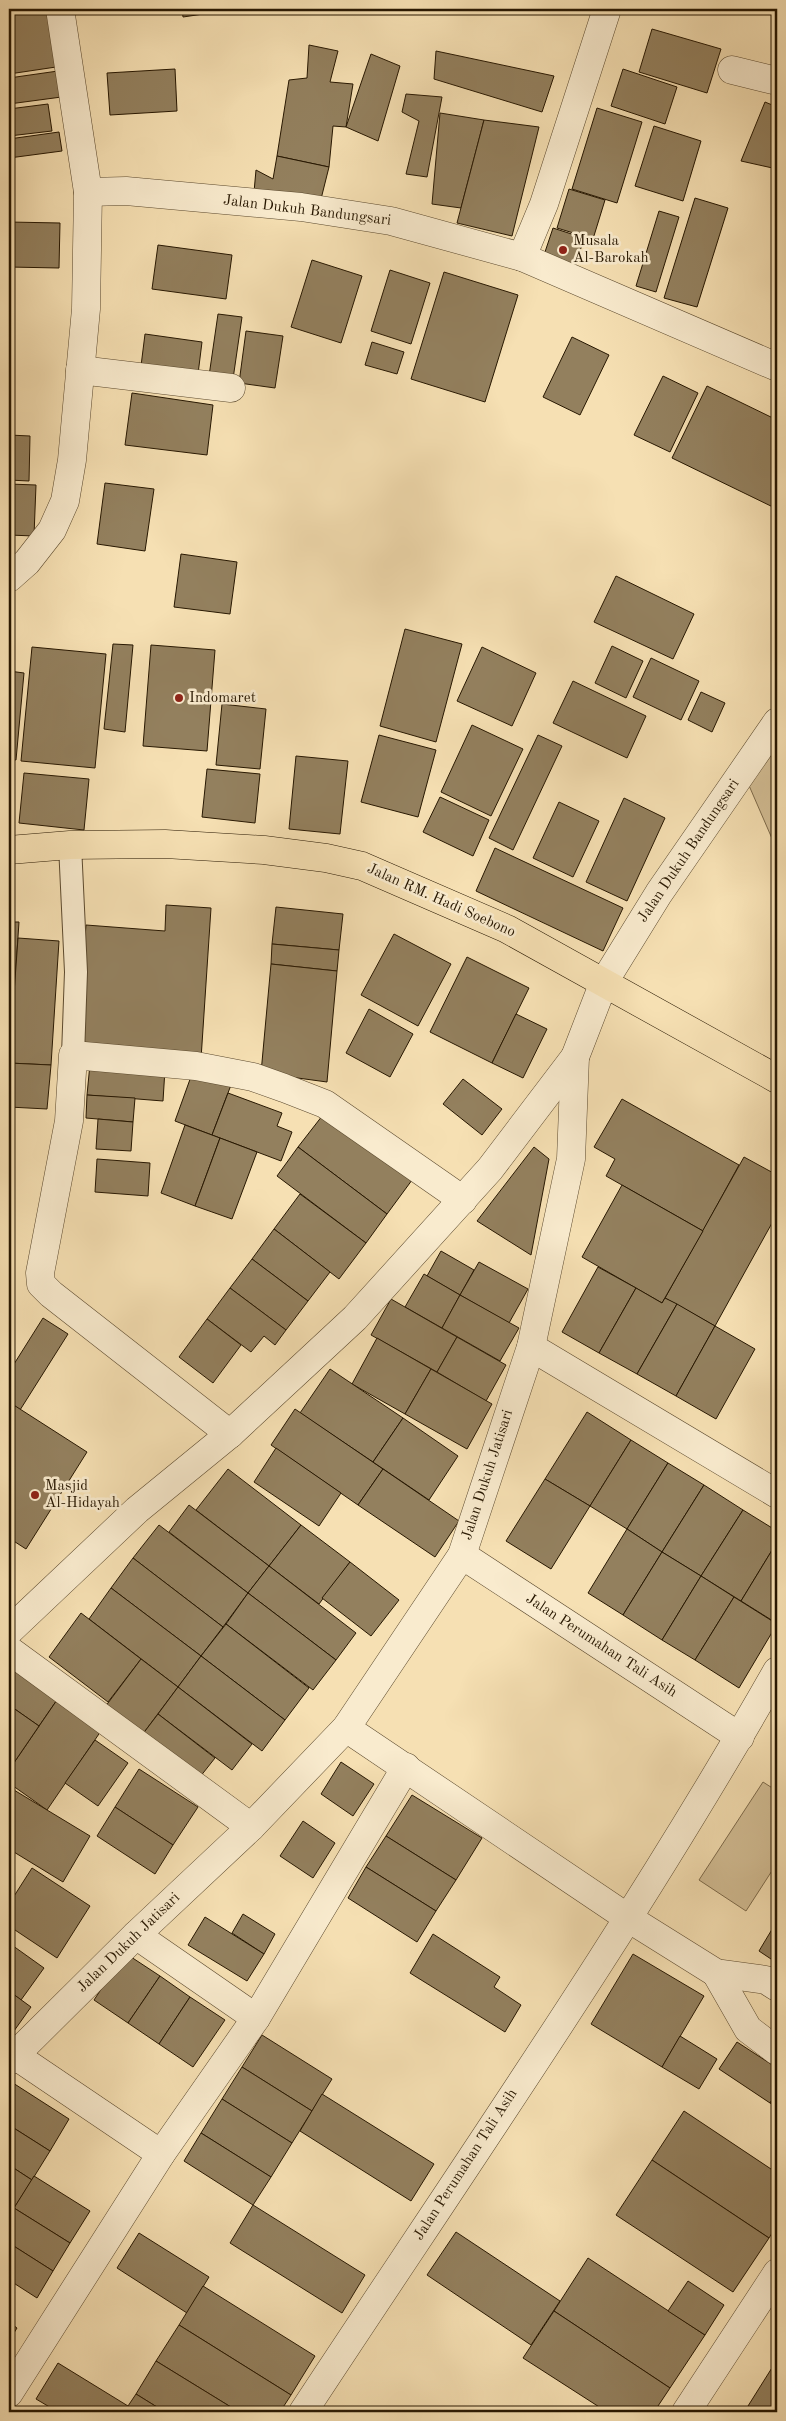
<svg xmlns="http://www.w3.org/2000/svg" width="786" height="2421" viewBox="0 0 786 2421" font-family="'Old Standard TT',serif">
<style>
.green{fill:#d3be95;stroke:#7d6a4b}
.building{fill:#93805e;stroke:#271701}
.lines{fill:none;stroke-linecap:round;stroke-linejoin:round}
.lane-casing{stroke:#5b492e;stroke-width:24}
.street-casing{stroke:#5b492e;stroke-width:29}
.primary-casing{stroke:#271701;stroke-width:29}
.lane{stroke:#f9ebce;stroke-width:22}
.street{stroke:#f9ebce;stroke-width:28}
.primary{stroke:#f6e0b3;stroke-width:28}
.poi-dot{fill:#8f2418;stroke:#f9ebce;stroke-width:2}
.labels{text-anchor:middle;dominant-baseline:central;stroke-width:5;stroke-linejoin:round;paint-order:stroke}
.street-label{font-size:15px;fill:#271701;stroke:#f9ebce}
.poi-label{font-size:15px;fill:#271701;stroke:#f9ebce;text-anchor:start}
</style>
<rect width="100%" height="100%" fill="#f6e0b3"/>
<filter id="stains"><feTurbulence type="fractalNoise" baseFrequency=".004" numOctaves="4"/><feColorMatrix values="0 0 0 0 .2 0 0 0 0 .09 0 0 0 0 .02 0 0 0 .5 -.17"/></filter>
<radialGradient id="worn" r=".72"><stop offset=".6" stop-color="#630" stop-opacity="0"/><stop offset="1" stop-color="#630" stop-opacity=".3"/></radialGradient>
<g class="green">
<path d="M777,727V850L744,774Z"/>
<path d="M763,1782L777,1791V1863L746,1911L699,1880Z"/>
</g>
<g class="building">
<path d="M20,9H48L56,67L9,74V10Z"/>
<path d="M182,9H210V13L183,17Z"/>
<path d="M652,29L721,49L707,93L639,72Z"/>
<path d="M309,45L338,51L330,82L353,84L346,127L333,126L329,167L277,156L289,80L307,78Z"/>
<path d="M436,51L554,76L542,112L434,79Z"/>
<path d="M371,54L400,66L378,141L346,127Z"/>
<path d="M175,69L177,111L110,115L107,73Z"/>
<path d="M623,69L677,87L665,124L611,106Z"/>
<path d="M65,70L69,96L9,104V78Z"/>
<path d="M406,94L442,97L427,177L406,174L419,121L402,112Z"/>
<path d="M765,102L777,107V169L741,161Z"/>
<path d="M48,104L52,131L9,136V109Z"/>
<path d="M597,108L642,122L617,203L572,189Z"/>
<path d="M440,113L484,120L461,208L432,204Z"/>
<path d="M484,120L539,127L512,236L457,223Z"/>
<path d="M654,126L701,141L683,201L635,186Z"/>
<path d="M59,132L62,151L9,158V139Z"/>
<path d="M277,156L329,167L321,199L254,192L256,170L273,179Z"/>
<path d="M9,171L13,198L9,199Z"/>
<path d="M569,189L605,200L593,239L557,228Z"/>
<path d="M695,198L728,208L697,307L664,298Z"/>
<path d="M659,211L679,217L656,292L636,286Z"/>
<path d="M9,222L60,223L59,268L9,267Z"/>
<path d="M553,228L584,238L574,271L542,261Z"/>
<path d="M158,245L232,255L226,299L152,289Z"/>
<path d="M312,260L362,276L341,343L291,327Z"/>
<path d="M390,270L430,283L411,344L371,331Z"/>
<path d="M444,272L518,295L485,402L411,379Z"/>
<path d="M218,314L242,317L233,379L209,376Z"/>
<path d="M246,331L283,336L275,388L239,383Z"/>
<path d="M145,334L202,342L197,382L140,374Z"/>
<path d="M572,337L609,355L580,415L543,397Z"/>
<path d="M372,342L404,352L397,374L365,365Z"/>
<path d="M663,376L698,393L670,452L634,435Z"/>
<path d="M707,386L777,420V509L672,458Z"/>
<path d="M132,393L213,405L207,455L125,445Z"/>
<path d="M9,435L30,436L29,481L9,480Z"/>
<path d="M105,483L154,489L145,551L97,544Z"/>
<path d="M9,484L36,485L34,536L9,535Z"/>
<path d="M181,554L237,562L230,614L174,607Z"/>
<path d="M616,576L694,614L673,659L594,622Z"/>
<path d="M405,629L462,644L436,742L380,726Z"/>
<path d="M113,644L133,645L125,732L104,729Z"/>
<path d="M151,645L215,650L207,751L143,746Z"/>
<path d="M612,646L643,661L626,698L595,683Z"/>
<path d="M32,647L106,654L95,768L21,761Z"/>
<path d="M482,647L536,673L512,726L457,701Z"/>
<path d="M651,658L699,681L681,720L633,697Z"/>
<path d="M9,671L24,673L16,760L9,759Z"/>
<path d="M573,681L646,716L627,758L553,723Z"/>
<path d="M701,692L725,703L712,732L688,720Z"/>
<path d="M222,704L266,709L260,769L216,765Z"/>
<path d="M472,725L523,749L491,816L441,792Z"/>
<path d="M379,735L436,750L418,817L361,802Z"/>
<path d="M538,735L562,746L513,850L489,838Z"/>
<path d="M296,756L348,761L340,834L289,829Z"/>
<path d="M207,769L260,774L255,823L202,817Z"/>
<path d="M24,773L89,779L84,830L19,823Z"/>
<path d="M440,797L489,820L473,856L423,832Z"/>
<path d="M624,798L665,818L627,901L586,882Z"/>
<path d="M559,802L599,821L573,877L533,858Z"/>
<path d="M495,848L623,908L603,951L476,891Z"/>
<path d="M166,905L211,908L201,1059L76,1050L86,925L165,931Z"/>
<path d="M276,907L343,914L339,950L272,944Z"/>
<path d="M9,922H19L13,1010H9Z"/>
<path d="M394,934L451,964L418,1026L361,995Z"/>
<path d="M18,938L59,941L51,1065L9,1063Z"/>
<path d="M272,944L339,950L337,971L271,964Z"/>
<path d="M467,957L529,988L492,1063L430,1032Z"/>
<path d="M271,964L337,971L327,1082L261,1073Z"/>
<path d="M369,1009L413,1034L390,1077L346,1053Z"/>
<path d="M516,1014L547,1029L523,1078L492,1063Z"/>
<path d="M9,1063L51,1065L47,1109L9,1107Z"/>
<path d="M90,1064L165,1069L163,1101L87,1095Z"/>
<path d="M193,1071L231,1085L212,1135L175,1121Z"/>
<path d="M463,1079L502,1109L482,1135L443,1104Z"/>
<path d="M228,1093L282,1113L277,1126L292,1132L281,1161L212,1135Z"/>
<path d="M87,1095L135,1098L133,1122L86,1118Z"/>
<path d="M622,1099L739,1165L703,1231L606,1176L615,1159L594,1147Z"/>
<path d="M326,1111L415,1176L387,1214L298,1147Z"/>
<path d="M98,1119L133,1122L131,1151L96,1149Z"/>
<path d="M185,1125L220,1138L195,1206L161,1193Z"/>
<path d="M220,1138L257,1152L232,1219L195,1206Z"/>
<path d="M298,1147L387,1214L366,1243L277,1176Z"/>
<path d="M534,1147L549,1159L531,1255L477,1221Z"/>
<path d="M744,1157L777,1175V1214L715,1326L665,1298Z"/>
<path d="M97,1159L150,1163L148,1196L95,1192Z"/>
<path d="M622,1185L703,1231L662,1303L582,1257Z"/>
<path d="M300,1194L366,1243L339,1279L274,1229Z"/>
<path d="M9,1199L13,1200L9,1220Z"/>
<path d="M274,1229L330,1272L308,1301L252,1259Z"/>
<path d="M441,1251L474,1270L460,1295L427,1276Z"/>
<path d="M252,1259L308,1301L286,1330L230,1288Z"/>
<path d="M479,1262L528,1289L509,1323L460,1295Z"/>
<path d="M598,1267L636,1288L599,1353L562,1332Z"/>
<path d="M424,1274L460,1295L442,1328L405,1307Z"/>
<path d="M230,1288L286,1330L275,1345L264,1336L251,1352L207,1319Z"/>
<path d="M636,1288L662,1303L665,1298L677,1304L637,1374L599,1353Z"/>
<path d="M460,1295L519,1328L500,1361L442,1328Z"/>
<path d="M391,1299L457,1337L437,1372L371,1335Z"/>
<path d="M677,1304L715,1326L676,1396L637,1374Z"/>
<path d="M43,1318L68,1334L20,1410L9,1402V1372Z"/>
<path d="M207,1319L241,1345L213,1383L179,1357Z"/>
<path d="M715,1326L755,1349L716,1419L676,1396Z"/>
<path d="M457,1337L506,1365L486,1401L437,1372Z"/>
<path d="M377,1338L431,1369L405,1414L352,1384Z"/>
<path d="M330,1369L403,1418L373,1462L300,1413Z"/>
<path d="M431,1369L492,1404L467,1449L405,1414Z"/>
<path d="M9,1402L87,1452L26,1549L9,1538Z"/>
<path d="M295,1409L383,1469L358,1505L271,1445Z"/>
<path d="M587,1412L631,1440L590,1506L545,1479Z"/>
<path d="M403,1418L458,1456L429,1500L373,1462Z"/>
<path d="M631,1440L668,1463L627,1529L590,1506Z"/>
<path d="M276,1448L341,1493L319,1526L254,1482Z"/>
<path d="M668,1463L704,1485L662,1552L627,1529Z"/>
<path d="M228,1469L301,1525L269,1566L196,1510Z"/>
<path d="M383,1469L459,1521L435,1557L358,1505Z"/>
<path d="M545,1479L590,1506L551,1569L506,1541Z"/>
<path d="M704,1485L743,1510L701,1576L662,1552Z"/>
<path d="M189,1505L269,1566L248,1593L169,1532Z"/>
<path d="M743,1510L777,1531V1542L741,1601L701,1576Z"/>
<path d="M159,1525L248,1593L223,1627L133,1558Z"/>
<path d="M301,1525L350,1562L319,1604L269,1566Z"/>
<path d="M627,1529L662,1552L623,1615L588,1593Z"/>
<path d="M777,1542V1614L773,1621L741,1601Z"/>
<path d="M662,1552L701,1576L662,1640L623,1615Z"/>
<path d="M133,1558L223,1627L201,1656L111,1588Z"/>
<path d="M350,1562L399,1600L371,1636L322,1598Z"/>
<path d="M269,1566L356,1633L336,1660L248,1593Z"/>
<path d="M701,1576L734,1597L695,1660L662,1640Z"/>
<path d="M111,1588L201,1656L178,1687L89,1619Z"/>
<path d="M248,1593L336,1660L313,1690L226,1624Z"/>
<path d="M734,1597L777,1624L739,1688L695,1660Z"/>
<path d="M81,1613L141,1659L108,1702L49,1657Z"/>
<path d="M226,1624L309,1688L285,1720L201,1656Z"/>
<path d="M201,1656L285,1720L262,1751L178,1687Z"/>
<path d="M9,1657L59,1697L39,1726L9,1705Z"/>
<path d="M141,1659L178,1687L139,1739L102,1711Z"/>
<path d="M178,1687L252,1744L232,1770L158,1714Z"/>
<path d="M59,1697L103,1728L47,1810L9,1783V1770Z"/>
<path d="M9,1705L39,1726L9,1770Z"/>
<path d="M158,1714L215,1758L196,1782L139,1739Z"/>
<path d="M95,1740L128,1763L98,1806L65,1783Z"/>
<path d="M341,1762L374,1784L353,1816L321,1794Z"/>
<path d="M139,1769L198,1807L173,1845L115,1807Z"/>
<path d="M9,1787L90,1836L63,1882L9,1849Z"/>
<path d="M412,1795L482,1838L456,1880L386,1836Z"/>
<path d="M115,1807L173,1845L155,1874L97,1836Z"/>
<path d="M303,1821L335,1843L313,1878L280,1856Z"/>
<path d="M386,1836L456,1880L436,1911L366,1867Z"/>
<path d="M366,1867L436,1911L417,1942L348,1898Z"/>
<path d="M32,1868L90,1906L57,1958L9,1926V1904Z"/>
<path d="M243,1914L275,1934L264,1954L232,1933Z"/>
<path d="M205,1917L264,1954L247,1981L188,1945Z"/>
<path d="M777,1921V1963L759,1951Z"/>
<path d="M433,1934L500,1977L494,1987L521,2005L505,2032L410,1973Z"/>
<path d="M9,1943L44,1968L21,2000L9,1991Z"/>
<path d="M125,1953L160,1976L128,2023L94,2000Z"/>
<path d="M633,1954L704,1996L662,2067L591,2024Z"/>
<path d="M160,1976L190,1997L159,2044L128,2023Z"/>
<path d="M9,1991L31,2007L9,2038Z"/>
<path d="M190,1997L225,2020L193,2067L159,2044Z"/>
<path d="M262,2035L332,2079L312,2111L242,2067Z"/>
<path d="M680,2036L717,2059L699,2089L662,2067Z"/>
<path d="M737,2042L777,2068V2092L770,2103L719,2069Z"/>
<path d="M242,2067L312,2111L292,2143L222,2099Z"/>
<path d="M13,2083L69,2119L50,2151L9,2125V2089Z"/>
<path d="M777,2092V2108L770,2103Z"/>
<path d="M322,2094L434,2164L411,2201L300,2131Z"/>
<path d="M222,2099L292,2143L271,2177L201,2133Z"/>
<path d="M684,2111L777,2173V2225L769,2238L652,2160Z"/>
<path d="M9,2125L50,2151L32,2180L9,2165Z"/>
<path d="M201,2133L271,2177L253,2205L184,2161Z"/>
<path d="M652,2160L769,2238L733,2292L616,2215Z"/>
<path d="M9,2165L32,2180L14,2208L9,2204Z"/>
<path d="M34,2176L90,2211L70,2243L14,2208Z"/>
<path d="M253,2205L365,2275L342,2313L230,2243Z"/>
<path d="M14,2208L70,2243L53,2271L9,2243V2216Z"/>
<path d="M456,2232L560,2301L531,2345L427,2275Z"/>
<path d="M139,2233L209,2277L187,2313L117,2268Z"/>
<path d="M9,2243L53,2271L37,2298L9,2280Z"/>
<path d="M588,2258L705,2335L670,2388L554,2311Z"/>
<path d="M688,2281L724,2305L705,2335L668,2311Z"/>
<path d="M203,2286L315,2356L291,2395L179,2325Z"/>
<path d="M554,2311L670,2388L654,2412H607L523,2358Z"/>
<path d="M9,2322L17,2328L9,2341Z"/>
<path d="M179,2325L291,2395L280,2412H239L156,2361Z"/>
<path d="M156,2361L239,2412H165L136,2394Z"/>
<path d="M58,2363L128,2406L124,2412H58L36,2399Z"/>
<path d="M775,2363L777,2365V2412H758L748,2406Z"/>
<path d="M136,2394L165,2412H124Z"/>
</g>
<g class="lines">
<defs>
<path id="lane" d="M70,845L76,972L73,1055"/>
<g id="street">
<path d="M732,70L777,81"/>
<path d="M88,192L126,191L301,207L391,221L522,257L777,367"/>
<path d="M522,257L544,204L607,9"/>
<path d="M80,370L231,388"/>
<path d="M9,578L27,562L52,530L65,501L72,460L86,309L88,192L60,9"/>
<path d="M531,1347L777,1494"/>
<path d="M230,1434L51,1294L41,1284L40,1273L69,1121L73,1055L196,1066L253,1077L284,1088L325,1104L463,1200"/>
<path d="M462,1555L740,1737"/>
<path d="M9,1631L137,1510L230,1434L355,1318L490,1169L575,1057L604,982L659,893L777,722"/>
<path d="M9,1650L251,1827"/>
<path d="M346,1728L628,1918L716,1973L766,1980L777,1987"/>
<path d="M136,1935L256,2018"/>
<path d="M716,1973L748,2029L777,2051"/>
<path d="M13,2054L161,2154"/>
<path d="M9,2061L136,1935L251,1827L346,1728L462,1555L531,1347L571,1159L575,1057"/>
<path d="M9,2393L161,2154L256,2018L406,1767"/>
<path d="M303,2412C464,2167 632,1926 777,1671"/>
<path d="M686,2412L777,2273"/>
</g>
<path id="primary" d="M9,850L70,845L165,844L264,850L326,858L362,866L507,929L777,1079"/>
</defs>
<use href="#lane" class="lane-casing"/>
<use href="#street" class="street-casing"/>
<use href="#primary" class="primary-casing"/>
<use href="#lane" class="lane"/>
<use href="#street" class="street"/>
<use href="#primary" class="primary"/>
</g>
<g class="poi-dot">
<circle cx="563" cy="250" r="5"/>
<circle cx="179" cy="698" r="5"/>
<circle cx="35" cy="1495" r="5"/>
</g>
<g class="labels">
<g class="street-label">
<text transform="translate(307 211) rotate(7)">Jalan Dukuh Bandungsari</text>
<text transform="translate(689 851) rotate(-56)">Jalan Dukuh Bandungsari</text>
<text transform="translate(441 901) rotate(24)">Jalan RM. Hadi Soebono</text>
<text transform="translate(488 1475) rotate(-72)">Jalan Dukuh Jatisari</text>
<text transform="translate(601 1646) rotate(33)">Jalan Perumahan Tali Asih</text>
<text transform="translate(129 1943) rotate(-44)">Jalan Dukuh Jatisari</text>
<text transform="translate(466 2165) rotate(-57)">Jalan Perumahan Tali Asih</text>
</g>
<g class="poi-label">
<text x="573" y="241">Musala<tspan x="573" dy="17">Al-Barokah</tspan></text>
<text x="189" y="698">Indomaret</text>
<text x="45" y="1486">Masjid<tspan x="45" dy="17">Al-Hidayah</tspan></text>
</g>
</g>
<rect width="786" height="2421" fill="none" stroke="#f6e0b3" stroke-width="30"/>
<rect x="10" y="10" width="766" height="2401" fill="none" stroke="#271701" stroke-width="2.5"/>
<rect x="15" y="15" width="756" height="2391" fill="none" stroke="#271701"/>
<rect width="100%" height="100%" filter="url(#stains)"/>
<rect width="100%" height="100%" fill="url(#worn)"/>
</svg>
